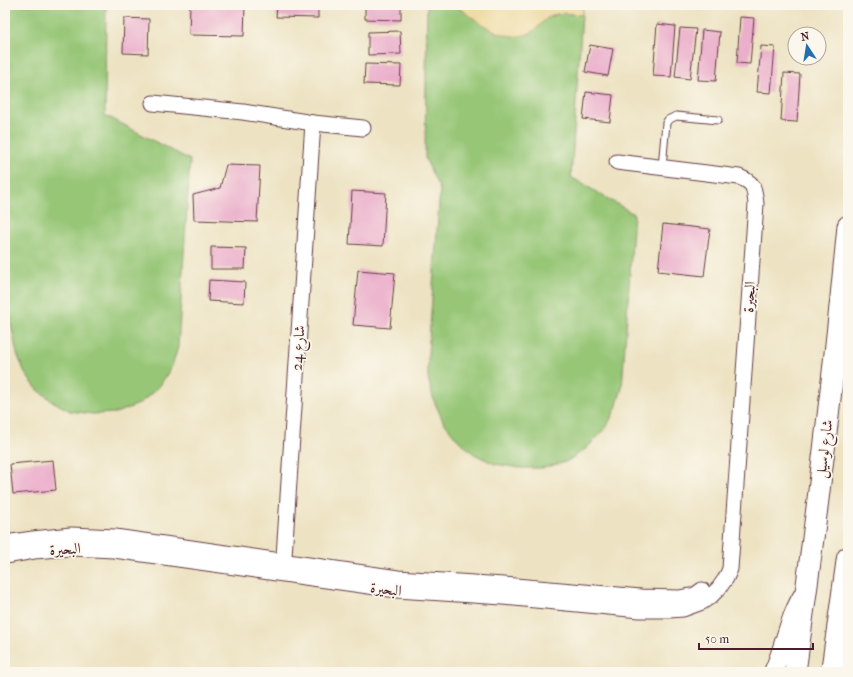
<svg xmlns="http://www.w3.org/2000/svg" width="853" height="677" viewBox="0 0 853 677" font-family="'IM FELL French Canon',Amiri,serif">
<style>
.green{fill:#96c676;stroke:#707250}
.sand{fill:#eeda9e;stroke:#9c7c64}
.building{fill:#ebafcb}
.lines{fill:none;stroke-linecap:round;stroke-linejoin:round}
.service-casing{stroke:#623c42;stroke-width:9}
.minor-casing{stroke:#623c42;stroke-width:17}
.tertiary-casing{stroke:#623c42;stroke-width:20}
.secondary-casing{stroke:#623c42;stroke-width:23}
.trunk-casing{stroke:#623c42;stroke-width:24}
.service{stroke:#fff;stroke-width:7}
.minor{stroke:#fff;stroke-width:15}
.tertiary{stroke:#fff;stroke-width:18}
.secondary{stroke:#fff;stroke-width:21}
.trunk{stroke:#fff;stroke-width:22}
.labels{text-anchor:middle;dominant-baseline:central;stroke-width:3.5;stroke-linejoin:round;paint-order:stroke}
.street-label{font-size:15px;fill:#4a1f2b;stroke:#fbf7ec}
</style>
<rect width="100%" height="100%" fill="#fbf7ec"/>
<filter id="ink" filterUnits="userSpaceOnUse"><feTurbulence type="fractalNoise" baseFrequency=".025" numOctaves="2"/><feDisplacementMap in="SourceGraphic" scale="8" xChannelSelector="R" yChannelSelector="G"/><feConvolveMatrix kernelMatrix="1 2 1 2 8 2 1 2 1" color-interpolation-filters="sRGB"/></filter>
<filter id="wash" filterUnits="userSpaceOnUse"><feTurbulence type="fractalNoise" baseFrequency=".012" numOctaves="4" result="noise"/><feDisplacementMap in="SourceGraphic" scale="16" xChannelSelector="R" yChannelSelector="G"/><feGaussianBlur stdDeviation="0.9" result="paint"/><feColorMatrix in="noise" values="0 0 0 0 0 0 0 0 0 0 0 0 0 0 0 0 0 1.4 0 .05"/><feComposite in="paint" operator="in"/></filter>
<g filter="url(#wash)">
<rect width="100%" height="100%" fill="#ede3c3"/>
<g class="green">
<path d="M5,5H106L105,115L190,160L178,347L172,366L159,387L139,404L116,413L93,414L70,411L52,401L37,389L26,375L17,354L5,294Z"/>
<path d="M427,5H450L457,7L497,33H531L547,18L560,13L582,15L571,177L634,214L622,388L616,408L606,428L587,448L566,462L542,468H520L495,464L474,454L457,439L443,421L434,401L428,378V353L440,190L425,158Z"/>
</g>
<path class="sand" d="M450,5H583L582,15C568,14 555,10 544,21C539,25 535,31 530,33C505,45 477,20 457,7Z"/>
<g id="blocks">
<g class="building">
<path d="M190,5H245L244,36L189,35Z"/>
<path d="M277,5H318V18L276,17Z"/>
<path d="M365,5H401V20L365,19Z"/>
<path d="M592,5H620V9L592,7Z"/>
<path d="M740,17L754,18L750,64L737,63Z"/>
<path d="M124,18L149,19L148,54L123,53Z"/>
<path d="M657,24L675,26L671,77L653,76Z"/>
<path d="M680,28L696,29L690,79L675,77Z"/>
<path d="M702,30L720,32L716,81L698,80Z"/>
<path d="M400,31L401,54L368,55V32Z"/>
<path d="M590,45L613,49L608,76L585,72Z"/>
<path d="M761,46L775,47L771,93L757,92Z"/>
<path d="M365,64L401,65L400,85L364,84Z"/>
<path d="M784,73L800,74L797,122L781,121Z"/>
<path d="M586,92L613,95L610,122L583,119Z"/>
<path d="M226,165L260,166L257,222L194,220L193,195L220,188Z"/>
<path d="M352,191L386,193L383,246L349,244Z"/>
<path d="M663,224L710,229L704,276L658,271Z"/>
<path d="M211,247L246,248L245,269H211Z"/>
<path d="M358,270L395,273L390,328L353,325Z"/>
<path d="M209,280L245,282L244,303L208,301Z"/>
<path d="M53,460L56,490L13,494L10,464Z"/>
</g>
</g>
</g>
<g filter="url(#ink)">
<use href="#blocks" fill-opacity="0" stroke="#623c42" stroke-width="1"/>
<g class="lines">
<defs>
<path id="service" d="M662,167L666,123L668,120L676,116L718,120"/>
<g id="minor">
<path d="M153,103L243,112L313,123L363,128"/>
<path d="M5,543L33,539L71,535L94,536L115,537L157,543L398,578L504,585L641,597L679,598L695,595L702,590"/>
<path d="M5,556L34,551L71,548L114,550L397,590L503,597L640,610H669L683,609L702,602L711,596L719,588L726,578L730,569L756,204C754,188 755,183 739,177L617,162"/>
<path d="M283,571L313,123"/>
</g>
<path id="tertiary" d="M773,672C785,646 788,618 804,593"/>
<path id="secondary" d="M795,672C816,524 834,375 848,226"/>
<path id="trunk" d="M832,672L848,558"/>
</defs>
<use href="#service" class="service-casing"/>
<use href="#minor" class="minor-casing"/>
<use href="#tertiary" class="tertiary-casing"/>
<use href="#secondary" class="secondary-casing"/>
<use href="#trunk" class="trunk-casing"/>
<use href="#service" class="service"/>
<use href="#minor" class="minor"/>
<use href="#tertiary" class="tertiary"/>
<use href="#secondary" class="secondary"/>
<use href="#trunk" class="trunk"/>
</g>
</g>
<g class="labels">
<g class="street-label">
<text transform="translate(749 297) rotate(-86)">البحيرة</text>
<text transform="translate(298 348) rotate(-86)">شارع 24</text>
<text transform="translate(824 449) rotate(-83)">شارع لوسيل</text>
<text transform="translate(65 549) rotate(-3)">البحيرة</text>
<text transform="translate(386 589) rotate(7)">البحيرة</text>
</g>
</g>
<rect width="853" height="677" fill="none" stroke="#fbf7ec" stroke-width="20"/>
<g transform="translate(807 46) rotate(348)"><circle r="19" fill="#fbf7ec" stroke="#b4a19f"/>
<path d="M0-3L7 15L0 10L-7 15Z" fill="#1f6fb2"/>
<text y="-6" font-size="11" font-weight="bold" text-anchor="middle" fill="#4a1f2b">N</text>
</g>
<path d="M699 643v6h114v-6" fill="none" stroke="#4a1f2b" stroke-width="2"/>
<text x="705" y="643" font-size="12" fill="#4a1f2b" stroke="#fbf7ec" stroke-width="3" paint-order="stroke">50 m</text>
</svg>
